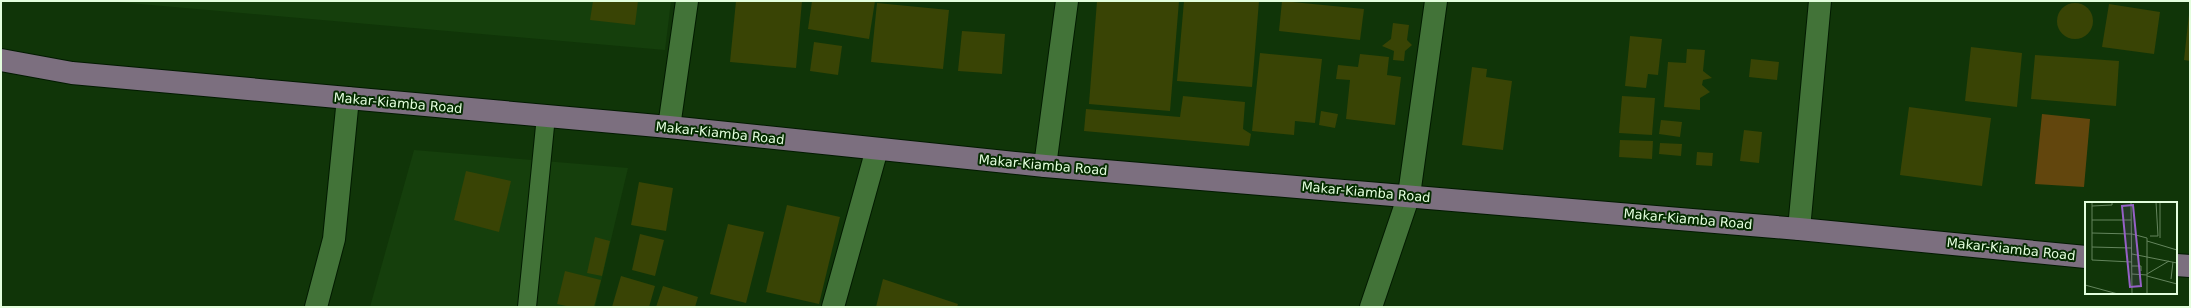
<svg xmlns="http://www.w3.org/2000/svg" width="2191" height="308" viewBox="0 0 2191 308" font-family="'DejaVu Sans',sans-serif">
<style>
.built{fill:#153f0c}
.green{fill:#62460d}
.building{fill:#394405}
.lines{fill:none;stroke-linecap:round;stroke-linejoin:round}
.service-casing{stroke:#021a00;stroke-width:20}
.minor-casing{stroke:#021a00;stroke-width:24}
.primary-casing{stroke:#021a00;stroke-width:24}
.service{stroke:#427338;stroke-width:18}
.minor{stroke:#427338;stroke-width:22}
.primary{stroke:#7c6f7f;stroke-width:22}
.labels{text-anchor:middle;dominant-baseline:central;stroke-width:4;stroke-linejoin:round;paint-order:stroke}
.street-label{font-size:13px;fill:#e3fedd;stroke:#052b00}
.inset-road{fill:none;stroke:#64855d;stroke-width:1}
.view{fill:#9560c6;fill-opacity:0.15;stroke:#9560c6;stroke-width:2}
.inset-edge{fill:none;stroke:#e3fedd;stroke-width:2}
</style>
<rect width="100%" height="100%" fill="#103508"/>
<g class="built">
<path d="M106,1H671L665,50Z"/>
<path d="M414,150L628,168L595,307H370Z"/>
</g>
<path class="green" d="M2042,114L2090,119L2084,187L2035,184Z"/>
<g class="building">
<path d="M593,1H638L635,25L590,20Z"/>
<path d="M736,1H802L796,68L730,62Z"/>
<path d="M812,1H875L869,39L808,29Z"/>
<path d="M1097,1H1179L1170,111L1089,104Z"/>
<path d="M1184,1H1259L1252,87L1177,81Z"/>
<path d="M1282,1L1364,9L1360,40L1279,31Z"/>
<circle cx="2075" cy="21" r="18"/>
<path d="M877,3L949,10L943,69L871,62Z"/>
<path d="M2109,4L2160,12L2154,54L2102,47Z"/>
<path d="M2189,14H2190V61L2184,60Z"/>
<path d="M1393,23L1409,25L1407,40L1412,45L1405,51L1404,61L1393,60L1394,51L1382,46L1391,39Z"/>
<path d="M962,31L1005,34L1002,74L958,71Z"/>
<path d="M1630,36L1662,39L1658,75L1648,74L1646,88L1625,86Z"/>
<path d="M814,42L842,46L838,75L810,71Z"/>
<path d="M1971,47L2022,53L2017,107L1965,101Z"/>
<path d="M1687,49L1705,50L1703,71L1712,78L1703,80L1702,85L1710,92L1700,98V110L1664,107L1668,62L1686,63Z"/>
<path d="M1260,53L1322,59L1315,123L1295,121L1294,135L1252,131Z"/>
<path d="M1360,54L1389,57L1387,75L1401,77L1395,125L1346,119L1350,80L1336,79L1338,65L1358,67Z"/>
<path d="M2035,55L2119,61L2116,106L2031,99Z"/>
<path d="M1751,59L1779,62L1777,80L1749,77Z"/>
<path d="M1472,67L1487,69L1486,77L1512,81L1503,150L1462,145Z"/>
<path d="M1183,96L1245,102L1243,129L1251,134L1249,146L1084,131L1086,109L1180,117Z"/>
<path d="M1622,96L1655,98L1652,135L1619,133Z"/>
<path d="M1909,107L1991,118L1982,186L1900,175Z"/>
<path d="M1321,111L1338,114L1335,128L1319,125Z"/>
<path d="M1661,120L1682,122L1680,137L1659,134Z"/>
<path d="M1744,130L1762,132L1759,163L1740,161Z"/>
<path d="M1620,140L1653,141L1652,159L1619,157Z"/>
<path d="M1660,143L1682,144L1681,156L1659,154Z"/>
<path d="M1697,152L1713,153L1712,166L1696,165Z"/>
<path d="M466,171L511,181L499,232L454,220Z"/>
<path d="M639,182L673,188L666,231L631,225Z"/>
<path d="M787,205L840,217L819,304L766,292Z"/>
<path d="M728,224L764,232L746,303L710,294Z"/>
<path d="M640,234L664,240L655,276L632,270Z"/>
<path d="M595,237L610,241L602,276L587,273Z"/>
<path d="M565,271L601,280L594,307H571L557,304Z"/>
<path d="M621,276L655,286L649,307H612Z"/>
<path d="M883,279L958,304L957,307H876Z"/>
<path d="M663,286L698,297L695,307H656Z"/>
</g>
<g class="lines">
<defs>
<path id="service" d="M527,307L546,116"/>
<g id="minor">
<path d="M669,127L687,1"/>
<path d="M1045,166L1067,1"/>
<path d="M1799,229L1820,1"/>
<path d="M316,307L334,239L348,98"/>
<path d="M833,307L877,149"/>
<path d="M1371,307L1409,195L1436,1"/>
</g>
<g id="primary">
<path d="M1,60L72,73L669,127L1045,166L1799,229L2086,257"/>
<path d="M2176,265L2190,266"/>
</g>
</defs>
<use href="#service" class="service-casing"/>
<use href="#minor" class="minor-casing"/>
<use href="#primary" class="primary-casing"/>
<use href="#service" class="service"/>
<use href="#minor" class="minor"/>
<use href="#primary" class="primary"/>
</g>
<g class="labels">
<g class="street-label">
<text transform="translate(398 103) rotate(5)">Makar-Kiamba Road</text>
<text transform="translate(720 133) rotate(6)">Makar-Kiamba Road</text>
<text transform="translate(1043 165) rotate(5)">Makar-Kiamba Road</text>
<text transform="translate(1366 192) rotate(5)">Makar-Kiamba Road</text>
<text transform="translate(1688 219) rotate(5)">Makar-Kiamba Road</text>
<text transform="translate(2011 249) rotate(6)">Makar-Kiamba Road</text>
</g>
</g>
<g transform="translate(2085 202)">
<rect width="92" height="92" fill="#103508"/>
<path class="inset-road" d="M7,0V58L47,60M46,0L47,92M7,4L27,3V0M7,18H46M7,31L47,32L62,36V92M65,34H73L71,0M75,36V0M62,39L92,48M7,45L46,46M47,52L92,61M47,64H56V69M47,72L62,73M62,72L84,59M62,74L92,82M86,77L88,60M0,83L33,92"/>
<path class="view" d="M48,3L56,84L45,85L37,4Z"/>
<rect width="92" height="92" class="inset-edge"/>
</g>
<rect width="2191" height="308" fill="none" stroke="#e3fedd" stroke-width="4"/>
</svg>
